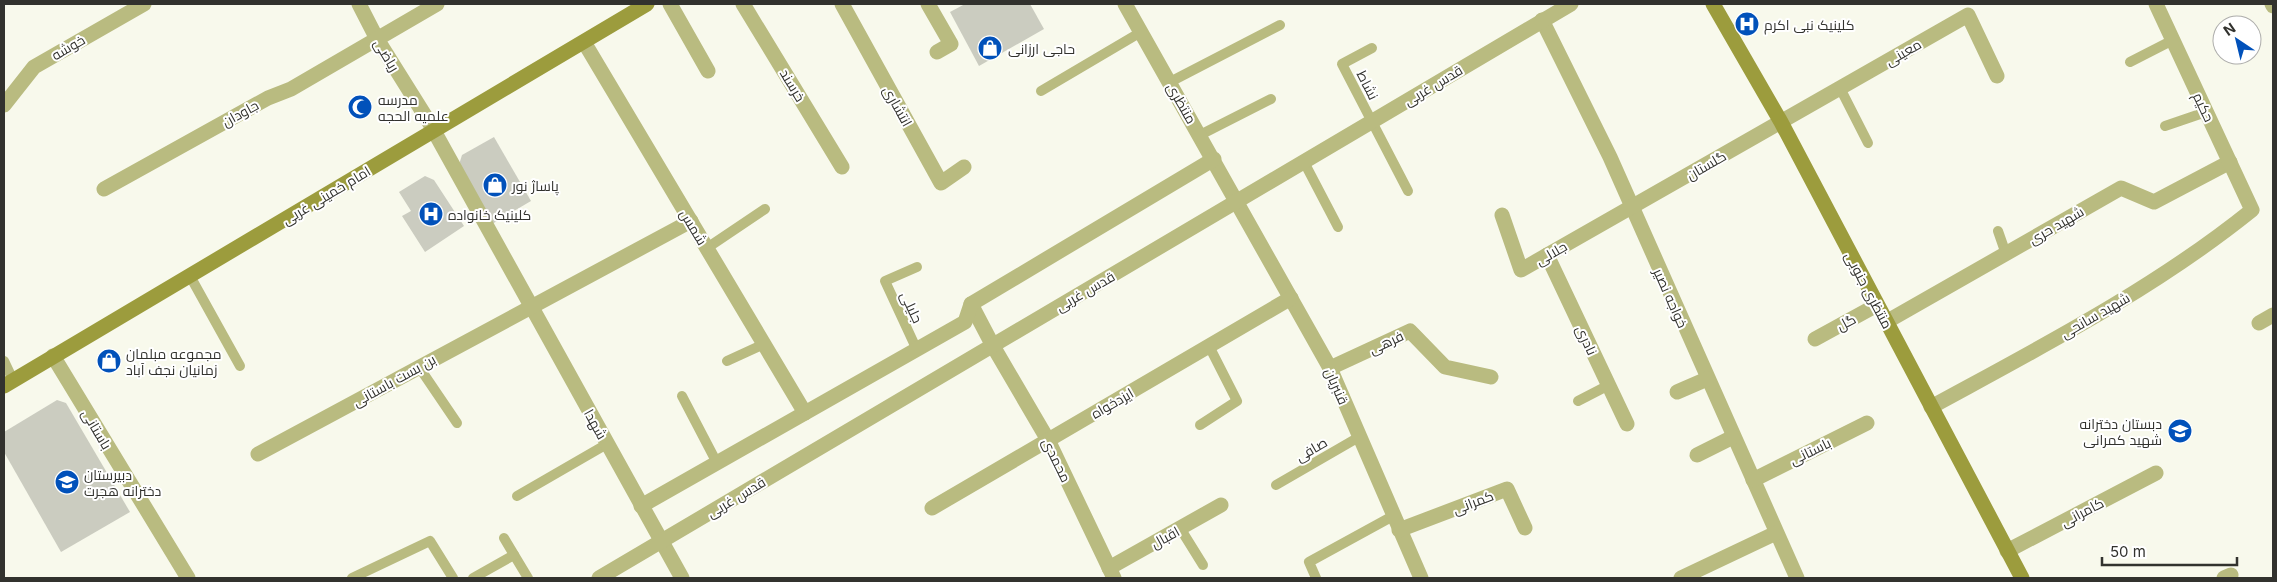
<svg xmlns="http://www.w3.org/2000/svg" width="2277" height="582" viewBox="0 0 2277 582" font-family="Inter,Cairo,sans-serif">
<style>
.building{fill:#cbccc0}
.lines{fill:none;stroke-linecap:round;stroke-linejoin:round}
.service{stroke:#b9bb80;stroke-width:10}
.minor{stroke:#b9bb80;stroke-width:15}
.tertiary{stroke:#b9bb80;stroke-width:15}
.secondary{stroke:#9c9c3d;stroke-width:15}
.labels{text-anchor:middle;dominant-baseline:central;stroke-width:4;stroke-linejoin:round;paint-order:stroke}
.poi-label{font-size:14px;fill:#32322e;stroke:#fff;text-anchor:start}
.street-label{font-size:14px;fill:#32322e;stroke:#fff}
</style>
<rect width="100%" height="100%" fill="#f8f9ec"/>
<g class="building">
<path d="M965,4H1030L1044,29L979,66L950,12Z"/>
<path d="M494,137L531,201L492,224L458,168L462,155Z"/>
<path d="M425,176L434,180L464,226L425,252L402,216L411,211L399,192Z"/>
<path d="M57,400L66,403L130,512L61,552L4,452V432Z"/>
</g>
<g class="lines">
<g class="service">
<path d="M1372,48L1342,64L1408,191"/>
<path d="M2130,62L2173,40"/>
<path d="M1170,82L1280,25"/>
<path d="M1840,88L1868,143"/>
<path d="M1041,91L1141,32"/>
<path d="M2165,126L2206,112"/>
<path d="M1200,135L1271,99"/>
<path d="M1304,162L1338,227"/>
<path d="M1998,231L2006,254"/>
<path d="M707,248L765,209"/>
<path d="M190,276L240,366"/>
<path d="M917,350L885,281L917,267"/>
<path d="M4,361L13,380"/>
<path d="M727,361L764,344"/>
<path d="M419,367L457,423"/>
<path d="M682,396L717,463"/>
<path d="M1578,401L1609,385"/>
<path d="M1200,425L1237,401L1209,346"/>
<path d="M1276,485L1359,437"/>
<path d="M517,496L607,444"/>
<path d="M1180,528L1203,565"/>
<path d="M504,538L528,578"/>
<path d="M352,578L430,541L453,578"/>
<path d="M473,578L514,555"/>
<path d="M1316,578L1309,562L1393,516"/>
</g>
<g class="minor">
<path d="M359,4L377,39L429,122L682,578"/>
<path d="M670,4L708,71"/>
<path d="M743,4L842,167"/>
<path d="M842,4L941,183L964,167"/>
<path d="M928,4L951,44L937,52"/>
<path d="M1125,4L1330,368L1421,578"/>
<path d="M2272,4L2273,6"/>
<path d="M1542,20L1610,157L1797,578"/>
<path d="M584,42L805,413"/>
<path d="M4,105L34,67L144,4"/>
<path d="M104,189L268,98L291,89L437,4"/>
<path d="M1502,215L1521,270L1968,15L1997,76"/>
<path d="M1547,255L1627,424"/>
<path d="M971,304L993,346L1048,440L1114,578"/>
<path d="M1886,322L2121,188L2154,202L2230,162"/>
<path d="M2259,323L2273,315"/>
<path d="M1815,339L1877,305"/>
<path d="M53,356L188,578"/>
<path d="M1330,368L1410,331L1445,367L1491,377"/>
<path d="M1677,392L1707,379"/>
<path d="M1931,407C2041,347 2154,289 2252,210L2156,4"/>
<path d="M258,454L691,221"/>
<path d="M1697,455L1733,437"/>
<path d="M1753,480L1867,423"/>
<path d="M641,506L965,322L971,304L1214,159"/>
<path d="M932,508L1291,298"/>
<path d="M1399,530L1507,489L1525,528"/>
<path d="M2007,551L2156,473"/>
<path d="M1109,568L1221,505"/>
<path d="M1681,578L1776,533"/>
<path d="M2224,578L2231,575"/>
</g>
<path class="tertiary" d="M599,578L1571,4"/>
<g class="secondary">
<path d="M1713,4L1781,122L2022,578"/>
<path d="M4,386L647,4"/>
</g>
</g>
<defs>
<symbol id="hospital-disc" viewBox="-11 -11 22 22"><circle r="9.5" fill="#0151ba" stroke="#fff"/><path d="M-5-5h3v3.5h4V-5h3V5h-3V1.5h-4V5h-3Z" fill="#fff"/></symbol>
<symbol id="shop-disc" viewBox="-11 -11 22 22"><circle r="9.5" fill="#0151ba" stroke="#fff"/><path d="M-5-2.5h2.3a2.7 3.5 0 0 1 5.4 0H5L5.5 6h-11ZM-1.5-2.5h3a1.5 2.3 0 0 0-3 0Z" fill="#fff"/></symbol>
<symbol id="mosque-disc" viewBox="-11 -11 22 22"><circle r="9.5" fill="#0151ba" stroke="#fff"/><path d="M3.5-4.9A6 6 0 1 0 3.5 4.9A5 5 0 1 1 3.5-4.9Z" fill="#fff"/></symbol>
<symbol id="school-disc" viewBox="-11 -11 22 22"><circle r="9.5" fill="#0151ba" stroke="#fff"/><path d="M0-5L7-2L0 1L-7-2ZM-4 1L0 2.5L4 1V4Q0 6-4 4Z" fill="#fff"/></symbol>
</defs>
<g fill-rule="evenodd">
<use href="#hospital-disc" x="1733" y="10" width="28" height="28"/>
<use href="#shop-disc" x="976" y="34" width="28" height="28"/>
<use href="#mosque-disc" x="346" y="93" width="28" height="28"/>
<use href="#shop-disc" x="481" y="171" width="28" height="28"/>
<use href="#hospital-disc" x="417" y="200" width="28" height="28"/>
<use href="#shop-disc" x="95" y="347" width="28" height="28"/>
<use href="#school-disc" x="2166" y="417" width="28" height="28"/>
<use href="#school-disc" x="53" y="468" width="28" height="28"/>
</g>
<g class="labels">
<g class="poi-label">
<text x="1764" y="24">کلینیک نبی اکرم</text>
<text x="1008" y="48">حاجی ارزانی</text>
<text x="378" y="99">مدرسه<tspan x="378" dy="16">علمیه الحجه</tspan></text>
<text x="512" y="185">پاساژ نور</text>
<text x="448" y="214">کلینیک خانواده</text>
<text x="126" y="353">مجموعه مبلمان<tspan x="126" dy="16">زمانیان نجف آباد</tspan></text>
<text x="2162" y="423" text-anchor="end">دبستان دخترانه<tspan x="2162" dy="16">شهید کمرانی</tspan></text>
<text x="84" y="474">دبیرستان<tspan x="84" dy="16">دخترانه هجرت</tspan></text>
</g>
<g class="street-label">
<text transform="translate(68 47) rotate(-30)">خوشه</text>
<text transform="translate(1903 52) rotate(-30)">معینی</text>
<text transform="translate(387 55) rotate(59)">ریاضی</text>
<text transform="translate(793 85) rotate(59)">خرسند</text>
<text transform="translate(1368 85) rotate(63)">نشاط</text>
<text transform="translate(1433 85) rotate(-31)">قدس غربی</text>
<text transform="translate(1182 103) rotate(60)">منتظری</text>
<text transform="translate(898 106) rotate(61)">انتشاری</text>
<text transform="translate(2204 107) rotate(65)">حکیم</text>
<text transform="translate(240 113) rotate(-29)">جاودان</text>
<text transform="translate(1706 165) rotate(-30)">گلستان</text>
<text transform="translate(326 195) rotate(-31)">امام خمینی غربی</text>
<text transform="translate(2056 225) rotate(-30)">شهید حری</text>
<text transform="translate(694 227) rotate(59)">شمس</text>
<text transform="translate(1551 253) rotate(-30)">جلالی</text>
<text transform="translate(1869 290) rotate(62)">منتظری جنوبی</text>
<text transform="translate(1085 291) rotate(-30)">قدس غربی</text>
<text transform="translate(1671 298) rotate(66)">خواجه نصیر</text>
<text transform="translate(912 307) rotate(65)">جلیلی</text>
<text transform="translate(2095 315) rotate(-30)">شهید سانحی</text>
<text transform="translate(1846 322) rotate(-28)">گل</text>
<text transform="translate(1587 340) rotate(65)">نادری</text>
<text transform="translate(1386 342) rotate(-25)">فرهی</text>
<text transform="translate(394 380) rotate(-29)">بن بست باستانی</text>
<text transform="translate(1337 386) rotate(66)">قنبریان</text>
<text transform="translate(1112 403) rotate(-30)">ایزدخواه</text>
<text transform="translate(596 424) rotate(61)">شهدا</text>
<text transform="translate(97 429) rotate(59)">باستانی</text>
<text transform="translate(1311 449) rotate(-30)">صافی</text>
<text transform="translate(1810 451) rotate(-26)">باستانی</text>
<text transform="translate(1057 460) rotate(64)">محمدی</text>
<text transform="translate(736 497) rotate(-31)">قدس غربی</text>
<text transform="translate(1473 502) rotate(-21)">کمرانی</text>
<text transform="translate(2082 512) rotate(-28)">کامرانی</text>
<text transform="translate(1165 537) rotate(-29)">اقبال</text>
</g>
</g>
<rect width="2277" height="582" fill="none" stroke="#32322e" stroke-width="10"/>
<g transform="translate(2237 40) rotate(325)"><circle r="24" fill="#ffffff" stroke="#adadab"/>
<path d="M0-4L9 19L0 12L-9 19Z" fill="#0151ba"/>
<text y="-8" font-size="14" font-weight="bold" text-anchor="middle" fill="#32322e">N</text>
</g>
<path d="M2102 557v8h135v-8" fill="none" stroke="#32322e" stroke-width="2.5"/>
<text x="2110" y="557" font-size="15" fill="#32322e" stroke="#ffffff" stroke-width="4" paint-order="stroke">50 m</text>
</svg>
